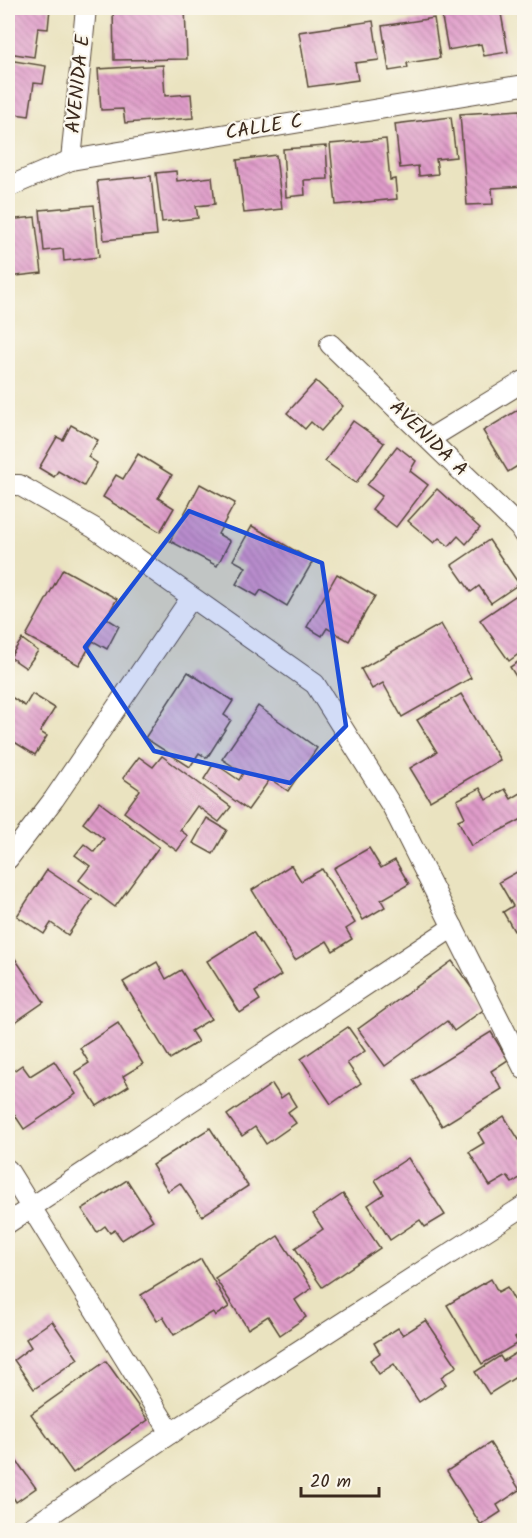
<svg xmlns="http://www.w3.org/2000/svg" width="532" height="1538" viewBox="0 0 532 1538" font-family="Kalam,sans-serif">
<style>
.building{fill:url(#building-back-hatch)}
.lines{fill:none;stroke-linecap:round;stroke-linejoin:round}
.street-casing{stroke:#554636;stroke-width:22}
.street{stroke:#fff;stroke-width:20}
.marked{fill:#1d4ed8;fill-opacity:0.2;stroke:#1d4ed8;stroke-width:4.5;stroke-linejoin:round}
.labels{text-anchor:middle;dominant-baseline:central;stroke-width:4.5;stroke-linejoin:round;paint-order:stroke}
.street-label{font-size:20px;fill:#3b2a1e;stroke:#fbf7ec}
</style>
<defs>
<pattern id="building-back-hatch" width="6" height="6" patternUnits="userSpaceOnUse" patternTransform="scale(1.5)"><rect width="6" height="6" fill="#df9bc9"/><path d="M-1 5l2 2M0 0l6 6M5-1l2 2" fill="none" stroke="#b67fa3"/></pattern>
</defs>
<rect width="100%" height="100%" fill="#fbf7ec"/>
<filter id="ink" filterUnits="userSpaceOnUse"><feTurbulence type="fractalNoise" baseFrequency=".0167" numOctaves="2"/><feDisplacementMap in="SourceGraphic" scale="12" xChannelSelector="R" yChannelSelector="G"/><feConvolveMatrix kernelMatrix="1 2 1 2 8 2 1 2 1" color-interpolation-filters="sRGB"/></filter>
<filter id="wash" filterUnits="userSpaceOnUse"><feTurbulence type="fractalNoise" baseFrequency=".008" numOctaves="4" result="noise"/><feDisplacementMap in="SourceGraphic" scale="24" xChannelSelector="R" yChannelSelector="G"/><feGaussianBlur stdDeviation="1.35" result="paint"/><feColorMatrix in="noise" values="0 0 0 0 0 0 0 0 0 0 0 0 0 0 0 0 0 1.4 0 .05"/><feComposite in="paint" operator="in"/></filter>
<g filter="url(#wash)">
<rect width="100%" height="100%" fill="#eae3c0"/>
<g id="blocks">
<g class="building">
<path d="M8,8H50L48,29L38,28L34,57L8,53Z"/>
<path d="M113,8H185L187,59L114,60Z"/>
<path d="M468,8H500L508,52L484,56L481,44L448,50L442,18L469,13Z"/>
<path d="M518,8H524V36L521,37Z"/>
<path d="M434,18L440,58L407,63L408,68L389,71L382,26Z"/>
<path d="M373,21L379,60L355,63L358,80L308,87L299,32Z"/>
<path d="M8,60L46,66L43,84L34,83L29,116L8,113Z"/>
<path d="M163,65L165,96L191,94L193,118L125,123L123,109L101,110L98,69Z"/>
<path d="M520,110L524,186L492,188L493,204L467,205L460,114Z"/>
<path d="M451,117L456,157L436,159L438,174L419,176L418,166L400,168L395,124Z"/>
<path d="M386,139L390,180L395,179L397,199L336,205L330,144Z"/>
<path d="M326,146L328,179L304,180L305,195L286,197L283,149Z"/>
<path d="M276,155L282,209L244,213L237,160Z"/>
<path d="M176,171L177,181L212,177L215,204L196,206L198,218L162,222L156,173Z"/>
<path d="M151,176L157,235L104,240L97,181Z"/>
<path d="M94,205L99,257L64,261L63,249L44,251L40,210Z"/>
<path d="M35,217L42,273L8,277V220Z"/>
<path d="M316,381L343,406L321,431L311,422L305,429L287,413Z"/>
<path d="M524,406V462L508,472L483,431Z"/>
<path d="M353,421L384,443L356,483L325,461Z"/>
<path d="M71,425L98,440L88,457L97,463L84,486L58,471L54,477L39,468L57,437L63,440Z"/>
<path d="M397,446L416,461L410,471L428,485L396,527L372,509L382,496L367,485Z"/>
<path d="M138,454L172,475L158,498L174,508L160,532L103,497L116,475L123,479Z"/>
<path d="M200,484L235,503L218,534L230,541L217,566L170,541Z"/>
<path d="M437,489L480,528L466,544L458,536L449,546L439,538L434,543L408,521Z"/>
<path d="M252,526L313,561L287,606L261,590L257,596L236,584L246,567L233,560Z"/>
<path d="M489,540L519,584L491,603L479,586L471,592L452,565Z"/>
<path d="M63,569L117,599L106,618L119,626L107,649L93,641L79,665L26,636Z"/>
<path d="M337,574L375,596L349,641L327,628L322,636L307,627Z"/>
<path d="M524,590V650L509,661L480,620Z"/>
<path d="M441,624L471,678L402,717L383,683L372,689L361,669Z"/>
<path d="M22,639L38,651L26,668L10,657Z"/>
<path d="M524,658V689L510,667Z"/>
<path d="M188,672L233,701L224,715L231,720L207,758L199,753L190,767L145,738Z"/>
<path d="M32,694L55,708L40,732L47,736L35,755L8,738V695L25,706Z"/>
<path d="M461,694L500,760L430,801L410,768L437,752L417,720Z"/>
<path d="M258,706L317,748L288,791L270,779L248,810L204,779L214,763L239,780L243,773L222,759Z"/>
<path d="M162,756L231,807L219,822L197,806L180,830L188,836L177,851L124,812L140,790L123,778L139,757L153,767Z"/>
<path d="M480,788L486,800L505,789L511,799L524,791V818L471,846L458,820L465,817L457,800Z"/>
<path d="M99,802L159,847L115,907L79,880L90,866L75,855L84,844L94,852L104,839L83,823Z"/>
<path d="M207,818L227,830L213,854L193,843Z"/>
<path d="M369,848L381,868L395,860L409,884L381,900L385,907L363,920L334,868Z"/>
<path d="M291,865L301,881L322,869L355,923L346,929L352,939L333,951L327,941L295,960L252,890Z"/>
<path d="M524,868V925L514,931L503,912L513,906L499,882Z"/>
<path d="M47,870L92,900L68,935L51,923L44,934L17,916Z"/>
<path d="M253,932L281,975L255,992L260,1000L240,1013L207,961Z"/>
<path d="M8,948L44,1002L8,1027Z"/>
<path d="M452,961L486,1008L454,1031L447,1021L385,1066L358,1029Z"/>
<path d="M157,962L166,979L181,970L211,1019L191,1031L198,1042L170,1059L123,982Z"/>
<path d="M118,1023L143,1064L123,1076L129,1086L97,1106L75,1072L89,1063L80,1048Z"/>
<path d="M348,1027L365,1051L347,1063L361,1083L331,1104L301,1059Z"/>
<path d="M491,1032L508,1060L491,1071L502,1089L442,1126L413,1080Z"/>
<path d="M54,1061L76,1094L24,1129L8,1105V1075L22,1065L30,1076Z"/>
<path d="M272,1084L281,1098L288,1093L296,1106L288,1112L296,1123L266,1144L255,1127L242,1136L227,1115Z"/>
<path d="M504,1116L519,1140L524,1136V1175L512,1183L507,1176L490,1186L469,1152L484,1143L478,1133Z"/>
<path d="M210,1128L248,1186L202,1216L180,1183L168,1191L152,1165Z"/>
<path d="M408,1158L445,1215L425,1227L420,1220L390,1240L368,1205L384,1194L375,1180Z"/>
<path d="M127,1180L153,1220L122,1240L115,1230L110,1233L105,1226L97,1232L82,1209Z"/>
<path d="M343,1194L380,1248L322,1287L295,1248L323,1229L313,1214Z"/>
<path d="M278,1236L312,1288L295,1300L306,1317L280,1335L268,1316L248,1329L215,1278Z"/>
<path d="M201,1259L229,1307L215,1316L213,1312L174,1335L163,1317L157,1321L141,1295Z"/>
<path d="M491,1279L498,1292L507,1287L524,1318V1331L515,1337L518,1343L482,1364L447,1305Z"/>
<path d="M426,1320L457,1366L441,1377L446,1384L419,1402L394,1364L379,1374L370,1360L380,1353L374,1343L398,1328L403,1335Z"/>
<path d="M52,1321L78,1359L34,1389L14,1360L31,1347L26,1339Z"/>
<path d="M524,1348V1372L489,1394L475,1372L500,1356L503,1361Z"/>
<path d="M106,1361L148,1420L73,1473L31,1414Z"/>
<path d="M490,1443L520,1490L497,1505L501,1512L481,1525L447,1471Z"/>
<path d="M8,1449L36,1488L16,1502L11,1494L8,1496Z"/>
</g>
</g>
</g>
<g filter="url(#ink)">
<use href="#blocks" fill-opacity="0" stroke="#554636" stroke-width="1.5"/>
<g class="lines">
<defs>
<g id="street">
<path d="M71,160L86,8"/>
<path d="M8,187L71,160L524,85"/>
<path d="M330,344L519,527L524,535"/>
<path d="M429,439L524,381"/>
<path d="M8,485H19L94,528L315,684L393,808L524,1069"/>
<path d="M8,859L54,799L191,598"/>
<path d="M8,1170L171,1433L28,1530"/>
<path d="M8,1223L453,927"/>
<path d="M171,1433L524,1206"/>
</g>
</defs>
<use href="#street" class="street-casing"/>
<use href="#street" class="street"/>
</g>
</g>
<path class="marked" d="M189,511L322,563L346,726L290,783L154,751L85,647Z"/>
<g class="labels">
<g class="street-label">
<text transform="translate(79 84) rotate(-84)">AVENIDA E</text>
<text transform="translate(264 128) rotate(-9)">CALLE C</text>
<text transform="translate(428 439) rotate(44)">AVENIDA A</text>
</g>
</g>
<rect width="532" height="1538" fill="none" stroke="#fbf7ec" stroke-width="30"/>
<path d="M301 1487v9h78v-9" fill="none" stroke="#3b2a1e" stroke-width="3"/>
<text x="310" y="1487" font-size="18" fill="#3b2a1e" stroke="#fbf7ec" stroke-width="4.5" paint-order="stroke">20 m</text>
</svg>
